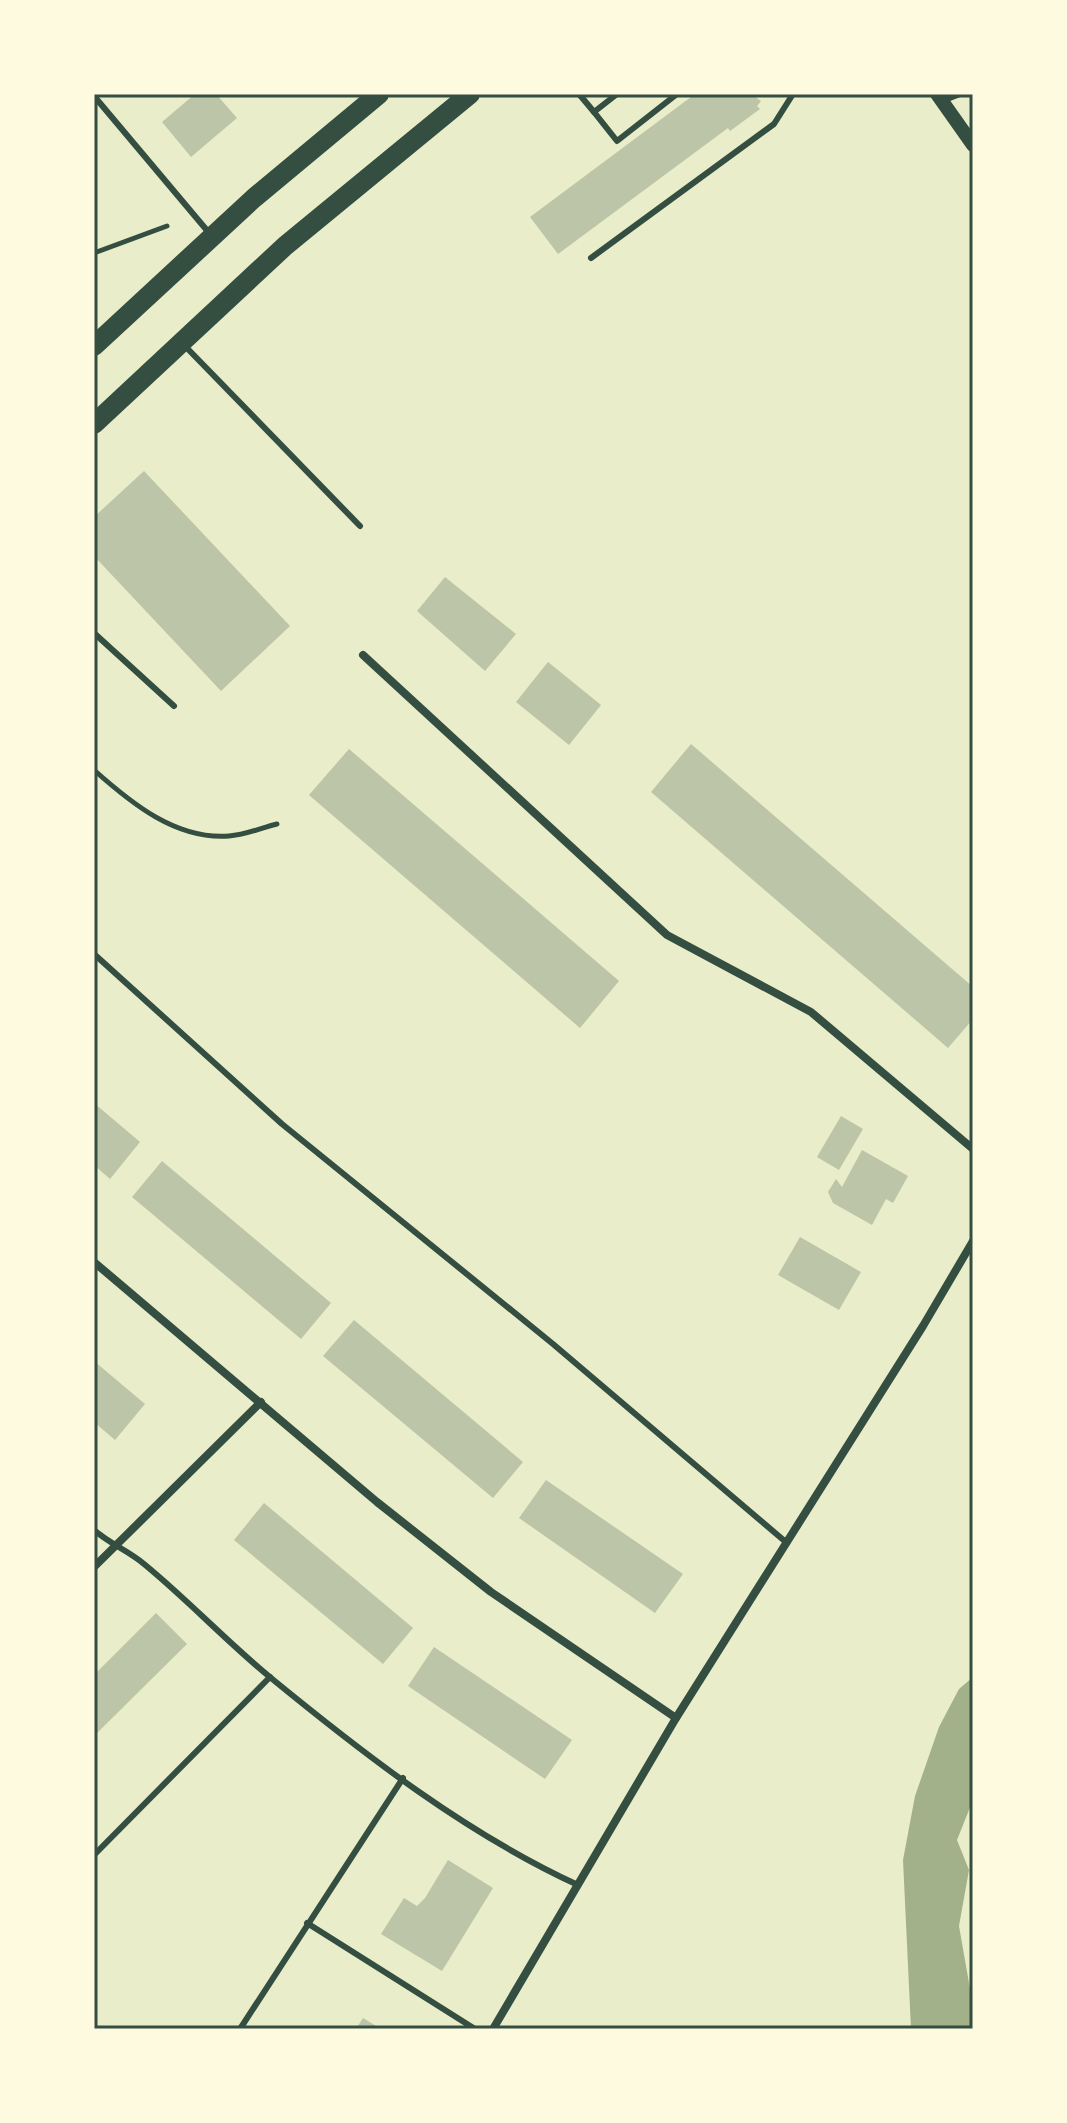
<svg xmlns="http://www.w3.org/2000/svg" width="1067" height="2123" viewBox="0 0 1067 2123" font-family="Rubik,sans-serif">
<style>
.water{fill:#a3b18a}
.building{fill:#bcc5a7}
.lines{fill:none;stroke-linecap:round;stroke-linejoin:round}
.path{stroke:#344e41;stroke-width:5}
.service{stroke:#344e41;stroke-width:6}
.minor{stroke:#344e41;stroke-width:8}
.tertiary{stroke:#344e41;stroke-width:14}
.primary{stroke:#344e41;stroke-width:20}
.neatline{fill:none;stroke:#344e41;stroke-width:3}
</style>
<rect width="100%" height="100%" fill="#e9edc9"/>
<path class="water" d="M973,1677V1800L957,1840L969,1870L959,1926L973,2006V2029H911L903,1860L915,1796L939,1727L959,1689Z"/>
<g class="building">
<path d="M195,94H216L237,118L191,157L162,122Z"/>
<path d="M695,94H751L761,101L757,106L760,109L730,131L728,128L558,254L530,217Z"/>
<path d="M144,471L290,626L221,691L94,556V517Z"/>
<path d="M445,577L516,634L485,671L417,611Z"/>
<path d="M548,662L601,705L569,745L516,702Z"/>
<path d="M691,744L973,987V1019L948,1048L651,792Z"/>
<path d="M349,749L619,981L580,1028L309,795Z"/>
<path d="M94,1103L140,1142L110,1179L94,1165Z"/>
<path d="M841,1116L863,1129L839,1170L817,1157Z"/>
<path d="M862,1150L908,1176L893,1203L886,1199L872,1225L833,1203L828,1192L836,1179L842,1187Z"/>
<path d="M162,1161L331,1303L301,1339L132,1197Z"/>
<path d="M800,1237L861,1272L839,1310L778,1275Z"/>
<path d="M354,1320L523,1462L493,1498L323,1356Z"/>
<path d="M94,1361L145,1404L115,1440L94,1422Z"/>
<path d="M546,1480L683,1574L655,1613L519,1518Z"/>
<path d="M264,1503L413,1628L383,1664L234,1540Z"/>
<path d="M156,1613L187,1644L94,1736V1675Z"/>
<path d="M434,1647L572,1740L545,1779L408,1686Z"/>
<path d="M448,1860L493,1888L442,1971L381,1934L404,1898L417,1906L425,1898Z"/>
<path d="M363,2018L381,2029H356Z"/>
</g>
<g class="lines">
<g class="path">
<path d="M94,253L167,226"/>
<path d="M94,770C131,803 176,840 229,836C245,835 261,828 277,824"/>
</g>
<g class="service">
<path d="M579,94L594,112L617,94"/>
<path d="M94,96L210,234"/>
<path d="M942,101L960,94"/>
<path d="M594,112L617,141L677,94"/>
<path d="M591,258L774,124L793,94"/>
<path d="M184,345L360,526"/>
<path d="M94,633L174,706"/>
<path d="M94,954L282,1124L553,1344L787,1543"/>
<path d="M94,1530C110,1544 129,1551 144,1564C188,1600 227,1642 271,1678C365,1755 467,1834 578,1885"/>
<path d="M94,1855L270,1677"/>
<path d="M307,1923L475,2029"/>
<path d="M240,2029L403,1778"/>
</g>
<g class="minor">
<path d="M363,655L667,935L811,1012L973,1149"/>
<path d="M94,1262L377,1502L491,1592L676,1718"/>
<path d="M94,1567L261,1402"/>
<path d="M493,2029L676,1718L923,1326L973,1241"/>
</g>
<path class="tertiary" d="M937,94L973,145"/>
<g class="primary">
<path d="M94,346L254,198L379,94"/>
<path d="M94,424L285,246L470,94"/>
</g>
</g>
<rect width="1067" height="2123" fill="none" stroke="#fefae0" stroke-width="192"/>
<rect x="96" y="96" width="875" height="1931" class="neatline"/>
</svg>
